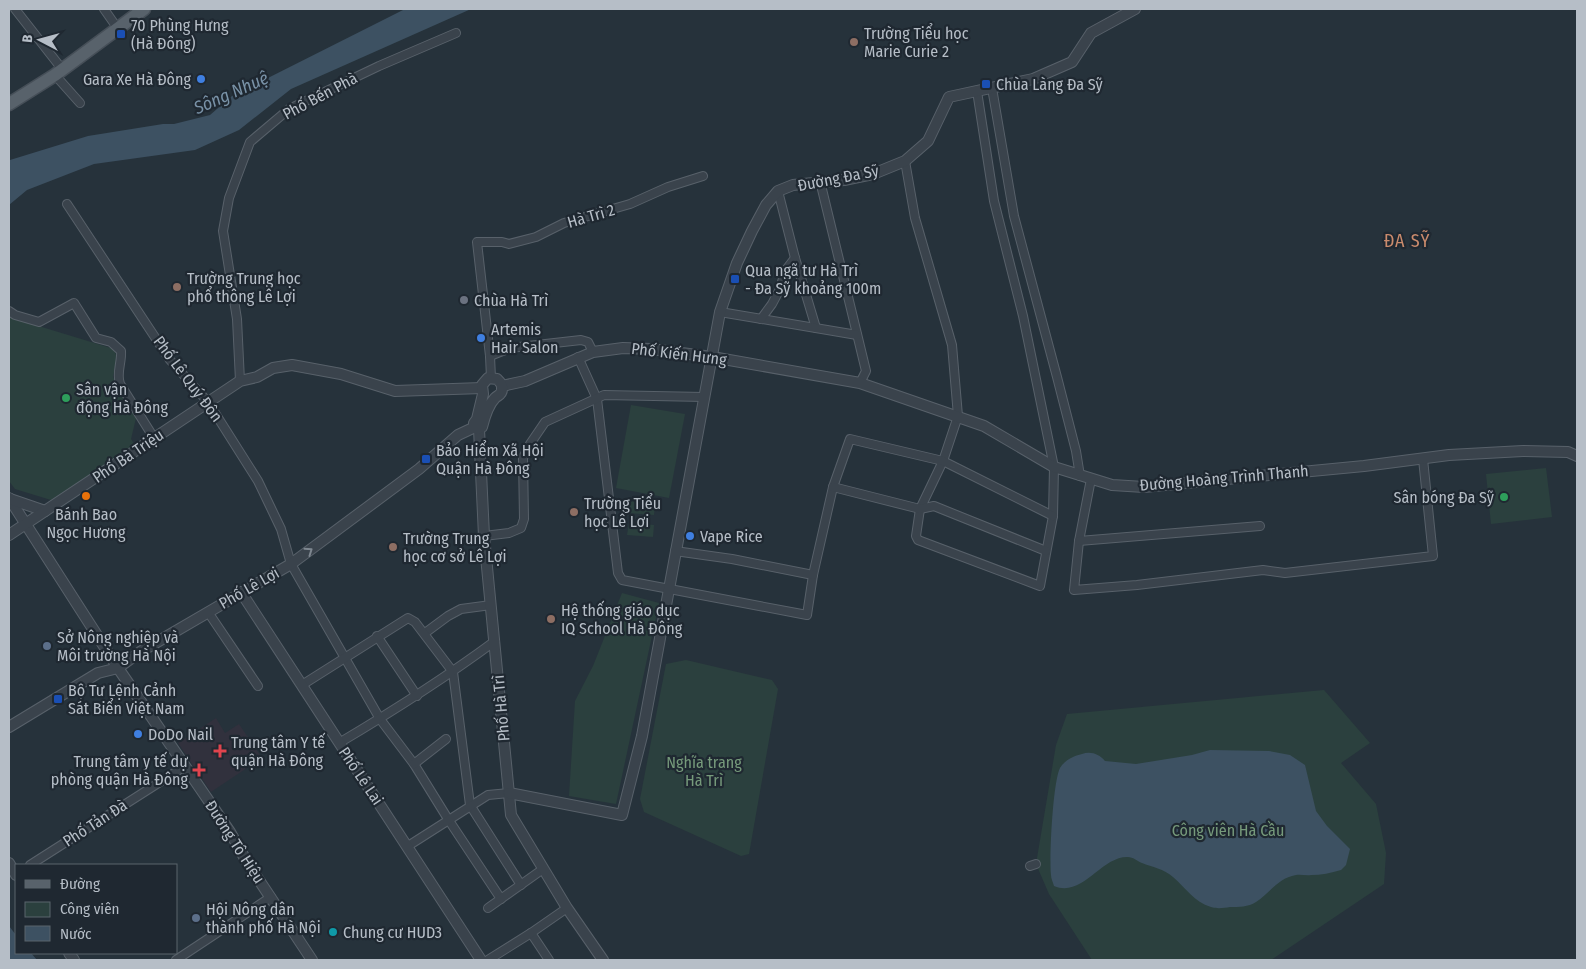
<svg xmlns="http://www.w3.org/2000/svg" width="1586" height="969" viewBox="0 0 1586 969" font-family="'Fira Sans Condensed',sans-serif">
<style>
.medical{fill:#31313d}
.green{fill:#2b403e}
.water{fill:#3d5162}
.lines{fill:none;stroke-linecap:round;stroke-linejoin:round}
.minor-casing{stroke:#58616a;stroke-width:10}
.tertiary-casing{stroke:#58616a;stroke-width:12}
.primary-casing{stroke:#464f58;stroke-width:15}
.minor{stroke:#3a434c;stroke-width:8}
.tertiary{stroke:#3a434c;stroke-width:10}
.primary{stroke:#58626b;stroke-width:12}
.oneway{stroke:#7e8790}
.transit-dot{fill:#1a4fb4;stroke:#1f2831;stroke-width:2}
.education-dot{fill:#8d6e63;stroke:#1f2831;stroke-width:2}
.shop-dot{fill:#3f7fe0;stroke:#1f2831;stroke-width:2}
.worship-dot{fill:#6b7280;stroke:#1f2831;stroke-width:2}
.leisure-dot{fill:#2e9e5b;stroke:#1f2831;stroke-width:2}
.food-dot{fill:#e8710a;stroke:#1f2831;stroke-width:2}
.service-dot{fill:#5c6f8a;stroke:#1f2831;stroke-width:2}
.health-dot{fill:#e0444e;stroke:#1f2831;stroke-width:2}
.culture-dot{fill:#0f9aa8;stroke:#1f2831;stroke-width:2}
.labels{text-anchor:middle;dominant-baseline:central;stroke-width:4.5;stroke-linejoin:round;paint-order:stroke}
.poi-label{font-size:16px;fill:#b6bec7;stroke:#1f2831;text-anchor:start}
.street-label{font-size:16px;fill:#b6bec7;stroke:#1f2831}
.park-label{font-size:16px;fill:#769a7b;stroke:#1f2831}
.water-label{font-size:18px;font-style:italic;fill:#7992a7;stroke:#1f2831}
.neighbourhood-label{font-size:18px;letter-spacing:1px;fill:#ca8b6d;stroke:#1f2831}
</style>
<rect width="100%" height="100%" fill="#26323b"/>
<path class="medical" d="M216,718L225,733L239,724L262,758L211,792L178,743Z"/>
<g class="green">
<path d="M9,317L114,349L117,358L113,377L136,418L131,439L135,445L51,500L15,489L9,481Z"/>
<path d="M631,405L685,414L669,498L616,488Z"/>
<path d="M1546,468L1552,517L1491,524L1486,474Z"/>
<path d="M630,501L655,504L654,515L629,513Z"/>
<path d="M629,523L654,525L653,537L627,535Z"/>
<path d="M622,593L659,603L616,804L569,796L575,701L593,666Z"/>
<path d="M686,660L772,680L778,689L749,854L741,856L644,812L640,799L666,664Z"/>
<path d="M1324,690L1370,743L1341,763L1376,804L1386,853L1384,884L1271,960H1092L1049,894L1036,864L1056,745L1067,714Z"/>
</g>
<g class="water">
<path d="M405,9H471L291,89L239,130L195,150L94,164L27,190L9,205V161L10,160L88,136L163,124H174L210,115L232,96Z"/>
<path d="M1210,750L1269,751L1290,755L1305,765L1316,811L1327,826L1350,849L1346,865L1341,870C1331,873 1321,875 1311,875C1306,876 1301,874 1296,875C1278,878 1270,893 1256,902C1248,907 1239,907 1230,907C1224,908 1217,909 1211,907C1194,902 1186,888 1173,877C1164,869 1152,867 1142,863C1137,861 1133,857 1128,857C1101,856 1083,898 1054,886C1053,882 1051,879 1051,875C1049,858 1053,781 1060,768C1064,761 1073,756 1082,754C1091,751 1099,754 1105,761L1136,764L1192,755Z"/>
<path d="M9,926L16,935V953H31L37,960H9Z"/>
</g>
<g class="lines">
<defs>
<g id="minor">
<path d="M15,9L62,69"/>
<path d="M104,9L118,29"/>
<path d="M55,75L80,103"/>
<path d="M992,88L1014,216L1057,377L1076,451L1080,476"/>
<path d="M905,161L915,218L952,345L958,416L943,461L920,509L916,536L918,540L1040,586L1053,516L1054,467L1023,316L994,201L977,91"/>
<path d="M820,181L866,371L860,383"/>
<path d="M778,191L795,258L816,328"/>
<path d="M67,204L170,360L208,402L258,481L281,529L291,564L380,719L414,764L448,819L501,899"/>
<path d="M9,311L15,315L39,322L74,303L96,338L111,342L121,351C122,362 116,373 120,384L154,438"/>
<path d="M720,312L857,335"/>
<path d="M761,319L772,304L780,289L785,271L795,258"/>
<path d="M490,356L510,348L581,340L588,342L593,352"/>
<path d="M578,357L597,399L618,573L622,580L807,615L813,575L833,487L850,439L943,461L1053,516"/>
<path d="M491,378L490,356L477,242H502L509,244L536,237L564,223L630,204L668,187L703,176"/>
<path d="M240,381L237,319L223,231L229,198L250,142L289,109L379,66L456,33"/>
<path d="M1091,479L1079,541L1074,590L1137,585L1263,570L1285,573L1433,556L1423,459"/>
<path d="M833,487L920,509L934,506L1046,551"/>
<path d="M484,536L509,533L521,528L524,519L523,458L530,444L545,422L604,395L704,397"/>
<path d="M1079,541L1260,526"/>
<path d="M675,551L732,559L813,575"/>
<path d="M208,612L258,686"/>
<path d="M425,633L448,616L461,609L491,605"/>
<path d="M377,636L417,696"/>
<path d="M302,685L408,618L415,622L453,672L470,805L521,885"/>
<path d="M339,743C393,711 445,678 495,641"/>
<path d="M414,764L446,739"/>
<path d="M408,846L488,795L509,793"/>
<path d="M30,865L185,766"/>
<path d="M1030,866L1036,864"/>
<path d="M488,908L543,869"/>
<path d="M531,933L549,960"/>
<path d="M176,960L271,897"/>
<path d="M488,960L531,933L567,908"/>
</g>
<g id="tertiary">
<path d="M502,386L525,381L593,352L623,348L651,349L712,357L860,383L984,426L1054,467L1112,485L1144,487L1364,466L1449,455L1523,451L1568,452L1577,456"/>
<path d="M479,429L484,536L511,815L567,908L603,960"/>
<path d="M9,498L118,668L230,832L247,862L312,960"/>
<path d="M10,499L45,511"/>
<path d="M9,535L240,381L257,377L273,368L292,365L341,374L395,391L482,388"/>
<path d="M241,592L481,960"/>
<path d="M9,727L98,673L118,668L140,652L291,564L419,469L458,435L475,427L478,429L482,427C484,419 488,405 495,398C498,395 502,395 502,389C503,385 500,382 497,379L488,378L482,385L483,394L477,419L474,423L475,427"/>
<path d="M509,793L622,815L642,736L720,312L737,263L752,231L766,205L778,191L793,185L844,180L873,174L905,161L928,141L949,97L1033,79L1072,62L1091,33L1135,9"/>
<path d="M9,863L16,875"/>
<path d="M69,953L74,960"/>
</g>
<path id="primary" d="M9,104L55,75L144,9"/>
</defs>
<use href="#minor" class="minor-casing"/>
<use href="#tertiary" class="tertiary-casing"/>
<use href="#primary" class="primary-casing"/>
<use href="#minor" class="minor"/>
<use href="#tertiary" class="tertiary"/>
<use href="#primary" class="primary"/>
</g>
<defs><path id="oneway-chevron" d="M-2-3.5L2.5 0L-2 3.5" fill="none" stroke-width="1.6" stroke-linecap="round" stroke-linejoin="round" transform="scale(1.25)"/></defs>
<use class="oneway" href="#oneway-chevron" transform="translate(309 551) rotate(-35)"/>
<g class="transit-dot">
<rect x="116" y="29" width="10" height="10" rx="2.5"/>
<rect x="981" y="79" width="10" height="10" rx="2.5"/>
<rect x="730" y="274" width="10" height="10" rx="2.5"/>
<rect x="421" y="454" width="10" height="10" rx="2.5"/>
<rect x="53" y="694" width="10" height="10" rx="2.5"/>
</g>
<g class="education-dot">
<circle cx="854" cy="42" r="5"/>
<circle cx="177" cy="287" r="5"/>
<circle cx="574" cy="512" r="5"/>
<circle cx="393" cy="547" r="5"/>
<circle cx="551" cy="619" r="5"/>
</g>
<g class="shop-dot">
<circle cx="201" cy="79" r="5"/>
<circle cx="481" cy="338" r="5"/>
<circle cx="690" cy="536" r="5"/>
<circle cx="138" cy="734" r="5"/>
</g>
<circle class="worship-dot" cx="464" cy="300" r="5"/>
<g class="leisure-dot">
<circle cx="66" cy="398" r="5"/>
<circle cx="1504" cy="497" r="5"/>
</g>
<circle class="food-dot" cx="86" cy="496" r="5"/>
<g class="service-dot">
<circle cx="47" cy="646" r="5"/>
<circle cx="196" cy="918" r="5"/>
</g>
<g class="health-dot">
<path d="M217.5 743.5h5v5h5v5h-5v5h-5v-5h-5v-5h5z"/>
<path d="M196.5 762.5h5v5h5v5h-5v5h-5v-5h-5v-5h5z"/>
</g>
<circle class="culture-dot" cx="333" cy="932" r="5"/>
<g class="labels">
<g class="poi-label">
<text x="131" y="25">70 Phùng Hưng<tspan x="131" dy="18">(Hà Đông)</tspan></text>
<text x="864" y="33">Trường Tiểu học<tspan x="864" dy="18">Marie Curie 2</tspan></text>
<text x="191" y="79" text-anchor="end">Gara Xe Hà Đông</text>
<text x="996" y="84">Chùa Làng Đa Sỹ</text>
<text x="745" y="270">Qua ngã tư Hà Trì<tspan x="745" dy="18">- Đa Sỹ khoảng 100m</tspan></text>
<text x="187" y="278">Trường Trung học<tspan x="187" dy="18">phổ thông Lê Lợi</tspan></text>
<text x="474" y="300">Chùa Hà Trì</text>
<text x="491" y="329">Artemis<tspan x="491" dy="18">Hair Salon</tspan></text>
<text x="76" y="389">Sân vận<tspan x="76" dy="18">động Hà Đông</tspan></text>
<text x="436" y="450">Bảo Hiểm Xã Hội<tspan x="436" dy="18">Quận Hà Đông</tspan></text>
<text x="1494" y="497" text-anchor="end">Sân bóng Đa Sỹ</text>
<text x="584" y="503">Trường Tiểu<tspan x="584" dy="18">học Lê Lợi</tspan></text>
<text x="86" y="514" text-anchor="middle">Bánh Bao<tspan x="86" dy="18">Ngọc Hương</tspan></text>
<text x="700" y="536">Vape Rice</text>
<text x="403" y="538">Trường Trung<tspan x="403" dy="18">học cơ sở Lê Lợi</tspan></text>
<text x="561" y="610">Hệ thống giáo dục<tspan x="561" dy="18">IQ School Hà Đông</tspan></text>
<text x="57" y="637">Sở Nông nghiệp và<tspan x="57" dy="18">Môi trường Hà Nội</tspan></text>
<text x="68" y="690">Bộ Tư Lệnh Cảnh<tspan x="68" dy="18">Sát Biển Việt Nam</tspan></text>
<text x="148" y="734">DoDo Nail</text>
<text x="231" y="742">Trung tâm Y tế<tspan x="231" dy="18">quận Hà Đông</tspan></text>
<text x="188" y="761" text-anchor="end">Trung tâm y tế dự<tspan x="188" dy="18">phòng quận Hà Đông</tspan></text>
<text x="206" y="909">Hội Nông dân<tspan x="206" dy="18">thành phố Hà Nội</tspan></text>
<text x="343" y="932">Chung cư HUD3</text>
</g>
<g class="street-label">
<text transform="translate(320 96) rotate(-28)">Phố Bến Phà</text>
<text transform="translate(838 178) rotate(-11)">Đường Đa Sỹ</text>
<text transform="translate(591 216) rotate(-16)">Hà Trì 2</text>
<text transform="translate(679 354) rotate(7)">Phố Kiến Hưng</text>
<text transform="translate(188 379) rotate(53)">Phố Lê Quý Đôn</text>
<text transform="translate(128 456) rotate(-34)">Phố Bà Triệu</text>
<text transform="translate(1224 478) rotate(-5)">Đường Hoàng Trình Thanh</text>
<text transform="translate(249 588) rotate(-30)">Phố Lê Lợi</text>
<text transform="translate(501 708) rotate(-95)">Phố Hà Trì</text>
<text transform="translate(361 776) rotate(56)">Phố Lê Lai</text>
<text transform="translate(95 823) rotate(-33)">Phố Tản Đà</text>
<text transform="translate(235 842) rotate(57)">Đường Tô Hiệu</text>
</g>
<g class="park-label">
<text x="704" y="762">Nghĩa trang<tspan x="704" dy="18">Hà Trì</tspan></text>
<text x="1228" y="830">Công viên Hà Cầu</text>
</g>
<g class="water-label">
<text transform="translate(231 93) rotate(-24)">Sông Nhuệ</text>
</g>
<g class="neighbourhood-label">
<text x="1407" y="241">ĐA SỸ</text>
</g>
</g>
<rect width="1586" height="969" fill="none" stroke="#b6bec7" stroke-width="20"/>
<rect x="15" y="864" width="162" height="90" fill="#1f2831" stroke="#5b646d"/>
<rect x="25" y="880" width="25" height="8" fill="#58626b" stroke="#5b646d"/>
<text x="60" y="889" font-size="15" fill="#b6bec7">Đường</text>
<rect x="25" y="902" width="25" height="15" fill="#2b403e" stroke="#5b646d"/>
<text x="60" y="914" font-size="15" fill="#b6bec7">Công viên</text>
<rect x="25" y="926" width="25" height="15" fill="#3d5162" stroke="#5b646d"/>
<text x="60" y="939" font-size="15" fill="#b6bec7">Nước</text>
<g transform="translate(40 40) rotate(276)" stroke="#1f2831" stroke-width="4" paint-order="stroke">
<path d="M0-4L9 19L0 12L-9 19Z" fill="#b6bec7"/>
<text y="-8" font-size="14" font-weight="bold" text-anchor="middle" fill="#b6bec7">B</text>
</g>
</svg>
